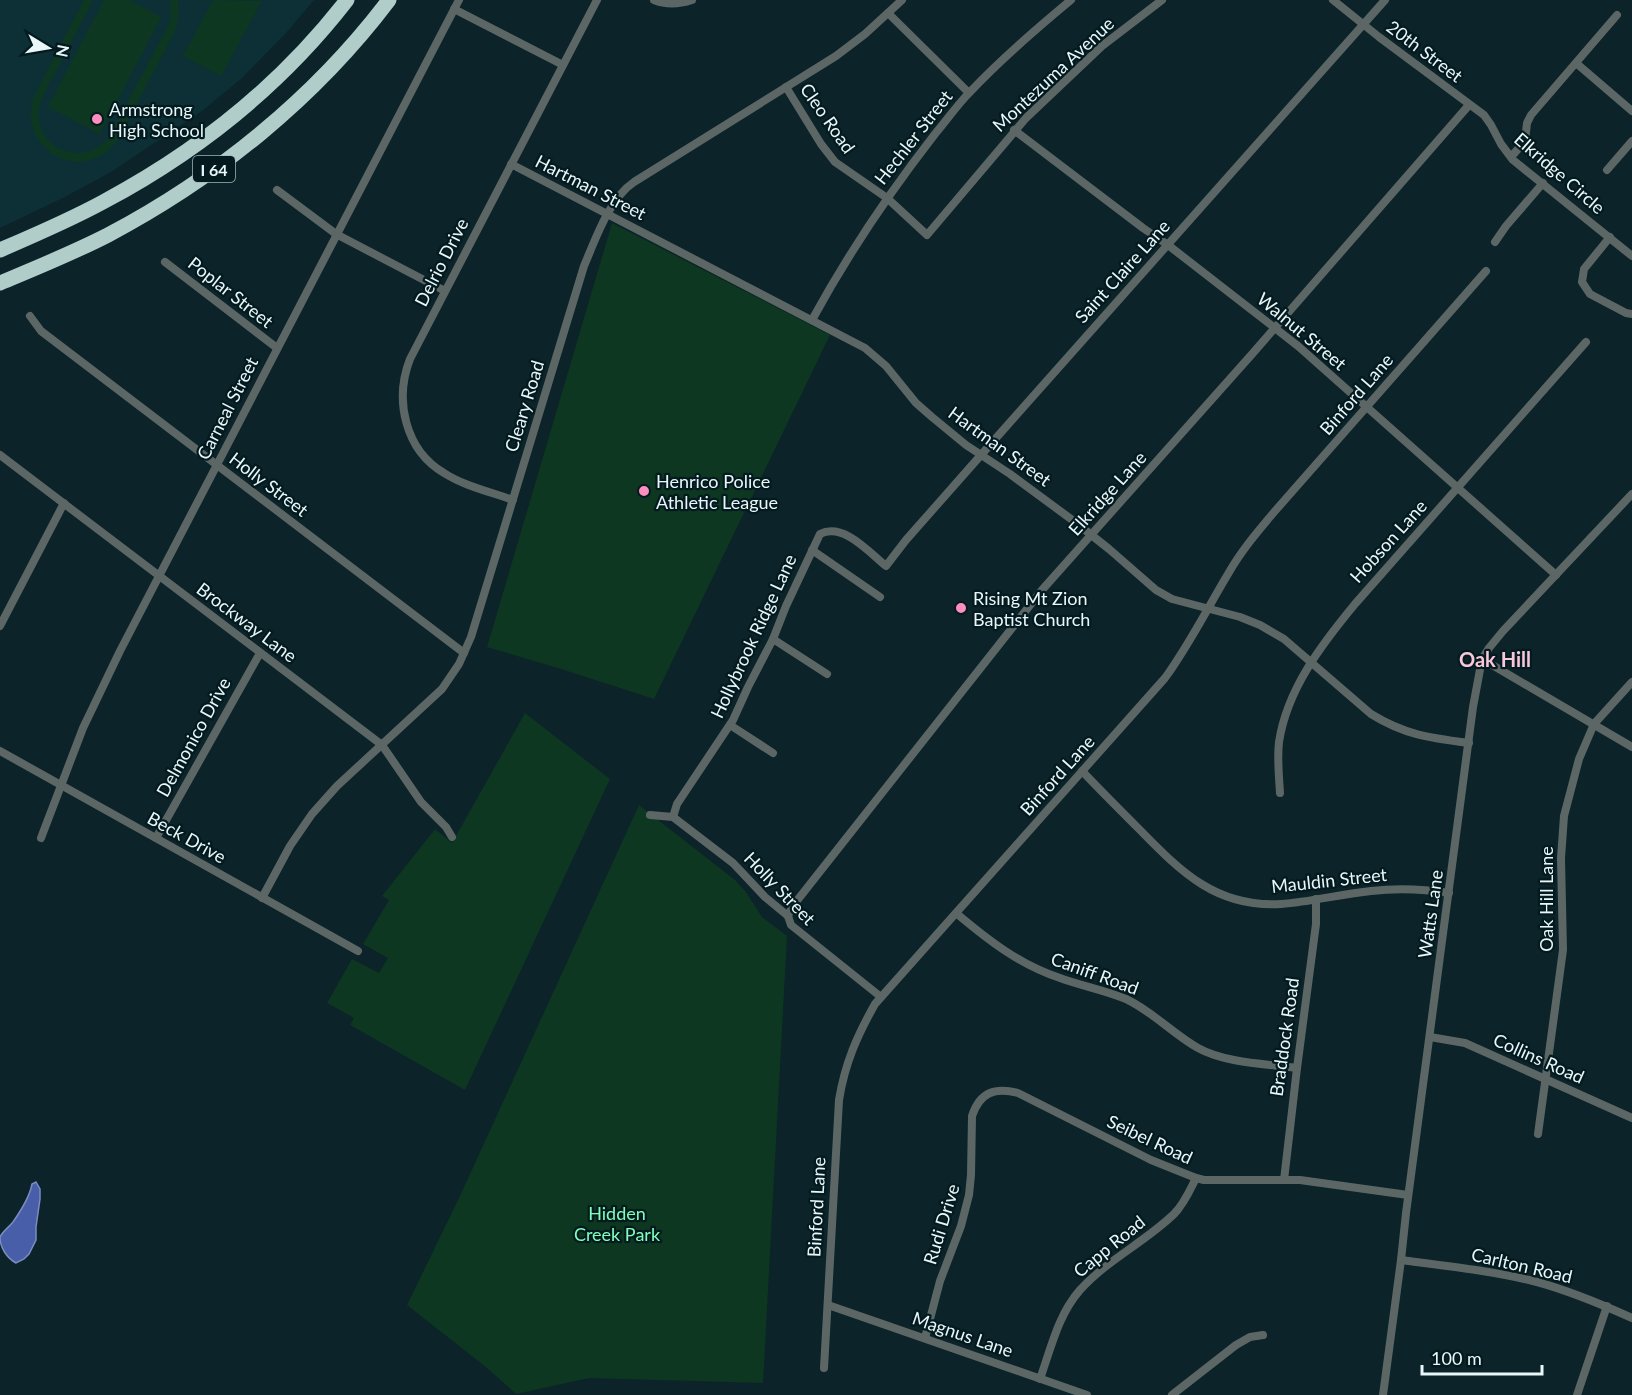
<svg xmlns="http://www.w3.org/2000/svg" width="1632" height="1395" viewBox="0 0 1632 1395" font-family="Lato,sans-serif">
<style>
.built{fill:#0c3036}
.green{fill:#0d3721}
.water{fill:#495ea8;stroke:#798cc1;stroke-width:1.5}
.lines{fill:none;stroke-linecap:round;stroke-linejoin:round}
.minor{stroke:#5c6765;stroke-width:8}
.motorway{stroke:#b0cdc9;stroke-width:15}
.poi-dot{fill:#fd8ebe;stroke:#031a1f;stroke-width:2}
.labels{text-anchor:middle;dominant-baseline:central;stroke-width:4.5;stroke-linejoin:round;paint-order:stroke}
.shield{fill:#031a1f;stroke:#a4b5b8;stroke-width:1.5}
.shield-label{font-size:16px;font-weight:bold;fill:#e9f7fa}
.street-label{font-size:18px;fill:#e9f7fa;stroke:#031a1f}
.poi-label{font-size:18px;fill:#e9f7fa;stroke:#031a1f;text-anchor:start}
.park-label{font-size:18px;fill:#80feb8;stroke:#031a1f}
.neighbourhood-label{font-size:20px;font-weight:bold;fill:#f8c7d9;stroke:#031a1f}
</style>
<rect width="100%" height="100%" fill="#0b2329"/>
<path class="built" d="M0,0H314L286,33L242,78L202,111L111,172L65,197L0,228Z"/>
<g class="green">
<path d="M84,0H93L43,96C24,139 75,173 108,139L169,24L171,13L170,0H178L179,15L175,31L118,140C83,189 11,147 36,92Z"/>
<path d="M104,0H129L161,17L100,134L48,107Z"/>
<path d="M213,0L262,1L221,76L183,56Z"/>
<path d="M612,223L830,335L654,699L561,669L487,647Z"/>
<path d="M525,713L610,779L465,1090L350,1025L354,1018L327,1003L352,959L379,973L388,958L363,944L389,900L382,896L435,829L452,843Z"/>
<path d="M639,805L735,880L746,892L762,917L787,936L763,1383L589,1378L516,1394L487,1368L407,1305L459,1198Z"/>
</g>
<path class="water" d="M36,1182L40,1189V1199L36,1227V1240L29,1254L24,1259L16,1263C7,1258 0,1248 0,1237C3,1231 9,1227 13,1222C20,1212 30,1195 32,1184Z"/>
<g class="lines">
<g class="minor">
<path d="M654,0C666,5 680,4 692,0"/>
<path d="M1333,0L1379,37L1484,115L1491,125L1501,144L1513,160L1632,256"/>
<path d="M454,9L563,65"/>
<path d="M888,13L969,93"/>
<path d="M1576,63L1632,111"/>
<path d="M786,87L821,144L835,162L887,198L927,235L1026,118L1102,46L1162,0"/>
<path d="M1014,130L1143,228L1168,245L1298,346L1556,575"/>
<path d="M1511,157L1525,141L1527,123L1531,115L1617,15"/>
<path d="M511,164L865,348L886,366L916,403L932,417L966,445L1010,474L1075,522L1109,549L1156,590L1172,599L1240,617L1260,625L1284,639L1371,714C1405,735 1430,738 1469,743"/>
<path d="M1607,170L1632,141"/>
<path d="M277,190L336,234L445,291"/>
<path d="M1610,237L1584,269L1582,282L1590,294L1626,313L1632,314"/>
<path d="M1495,242L1506,226L1543,183"/>
<path d="M165,262L277,348"/>
<path d="M30,316L41,331L464,653"/>
<path d="M812,320C848,254 889,193 935,134C947,120 957,105 970,92C1001,59 1036,29 1071,0"/>
<path d="M0,455L382,745L421,802L446,827L452,837"/>
<path d="M513,500C491,492 464,486 444,473C405,450 394,400 410,359L597,0"/>
<path d="M812,550L880,597"/>
<path d="M0,626L64,503"/>
<path d="M773,639L827,674"/>
<path d="M1482,659L1632,747"/>
<path d="M730,725L773,753"/>
<path d="M0,751L358,951"/>
<path d="M1082,771C1101,791 1121,811 1140,830C1181,872 1217,908 1281,904C1311,902 1341,894 1371,891C1398,888 1423,889 1449,893"/>
<path d="M1280,793C1279,776 1277,759 1279,742C1287,689 1322,644 1355,604L1586,342"/>
<path d="M650,815L673,817L733,863L765,897L788,916L791,925L881,997"/>
<path d="M673,817L677,804L733,720L748,687L773,639L786,606L820,534C843,522 869,552 886,566L906,540L981,455L1385,0"/>
<path d="M41,838L83,728L120,651L459,0"/>
<path d="M156,838L260,653"/>
<path d="M262,898L290,846L312,814L337,786L442,689L459,664L471,637L584,266C596,238 609,199 634,182L836,56L865,34L902,0"/>
<path d="M956,913C988,940 1020,965 1060,978C1082,986 1104,990 1126,999C1152,1011 1173,1034 1198,1048C1225,1063 1266,1064 1297,1068"/>
<path d="M788,916L792,907L1042,590L1253,353L1469,105"/>
<path d="M1430,1037L1465,1043L1632,1118"/>
<path d="M1538,1134L1563,950L1561,858L1564,816L1579,759L1594,724L1632,682"/>
<path d="M1284,1180L1297,1068L1316,924V899"/>
<path d="M1401,1260C1447,1266 1493,1271 1537,1282C1570,1291 1601,1304 1632,1318"/>
<path d="M828,1305L1087,1395"/>
<path d="M925,1338L940,1281L961,1226L969,1195L971,1175L972,1116C980,1092 995,1087 1018,1093L1151,1160L1196,1178L1204,1180H1300L1408,1195"/>
<path d="M824,1368L839,1100C845,1063 857,1036 875,1004L1165,678C1189,645 1207,609 1228,574C1241,551 1258,531 1275,511L1486,271"/>
<path d="M1040,1379C1051,1348 1058,1315 1080,1290C1107,1260 1145,1242 1174,1214C1184,1204 1190,1190 1196,1178"/>
<path d="M1172,1395L1236,1345L1250,1337L1263,1335"/>
<path d="M1383,1395L1401,1260L1406,1213L1473,707L1482,659L1489,648L1503,631L1632,494"/>
<path d="M1577,1395L1607,1306"/>
</g>
<g class="motorway">
<path d="M0,250C35,235 70,220 103,202C197,152 282,84 347,0"/>
<path d="M0,283C36,268 73,253 108,235C216,178 315,98 389,0"/>
</g>
</g>
<g class="poi-dot">
<circle cx="97" cy="119" r="6"/>
<circle cx="644" cy="491" r="6"/>
<circle cx="961" cy="608" r="6"/>
</g>
<g class="labels">
<rect class="shield" x="193" y="156" width="42" height="26" rx="4.5"/>
<g class="shield-label">
<text x="214" y="169">I 64</text>
</g>
<g class="street-label">
<text transform="translate(1425 51) rotate(37)">20th Street</text>
<text transform="translate(1053 74) rotate(-43)">Montezuma Avenue</text>
<text transform="translate(828 118) rotate(55)">Cleo Road</text>
<text transform="translate(913 137) rotate(-52)">Hechler Street</text>
<text transform="translate(1560 173) rotate(41)">Elkridge Circle</text>
<text transform="translate(591 187) rotate(27)">Hartman Street</text>
<text transform="translate(441 262) rotate(-63)">Delrio Drive</text>
<text transform="translate(1122 271) rotate(-48)">Saint Claire Lane</text>
<text transform="translate(231 292) rotate(38)">Poplar Street</text>
<text transform="translate(1302 331) rotate(40)">Walnut Street</text>
<text transform="translate(1356 394) rotate(-49)">Binford Lane</text>
<text transform="translate(524 406) rotate(-73)">Cleary Road</text>
<text transform="translate(227 408) rotate(-63)">Carneal Street</text>
<text transform="translate(1000 446) rotate(36)">Hartman Street</text>
<text transform="translate(269 484) rotate(37)">Holly Street</text>
<text transform="translate(1107 493) rotate(-48)">Elkridge Lane</text>
<text transform="translate(1388 541) rotate(-48)">Hobson Lane</text>
<text transform="translate(247 622) rotate(37)">Brockway Lane</text>
<text transform="translate(753 636) rotate(-65)">Hollybrook Ridge Lane</text>
<text transform="translate(193 737) rotate(-61)">Delmonico Drive</text>
<text transform="translate(1057 775) rotate(-48)">Binford Lane</text>
<text transform="translate(187 837) rotate(29)">Beck Drive</text>
<text transform="translate(1329 880) rotate(-6)">Mauldin Street</text>
<text transform="translate(780 888) rotate(46)">Holly Street</text>
<text transform="translate(1546 899) rotate(-90)">Oak Hill Lane</text>
<text transform="translate(1430 914) rotate(-82)">Watts Lane</text>
<text transform="translate(1095 973) rotate(20)">Caniff Road</text>
<text transform="translate(1284 1037) rotate(-82)">Braddock Road</text>
<text transform="translate(1539 1058) rotate(24)">Collins Road</text>
<text transform="translate(1150 1139) rotate(25)">Seibel Road</text>
<text transform="translate(816 1207) rotate(-87)">Binford Lane</text>
<text transform="translate(941 1224) rotate(-73)">Rudi Drive</text>
<text transform="translate(1109 1246) rotate(-39)">Capp Road</text>
<text transform="translate(1522 1265) rotate(13)">Carlton Road</text>
<text transform="translate(963 1334) rotate(19)">Magnus Lane</text>
</g>
<g class="poi-label">
<text x="109" y="109">Armstrong<tspan x="109" dy="21">High School</tspan></text>
<text x="656" y="481">Henrico Police<tspan x="656" dy="21">Athletic League</tspan></text>
<text x="973" y="598">Rising Mt Zion<tspan x="973" dy="21">Baptist Church</tspan></text>
</g>
<g class="park-label">
<text x="617" y="1213">Hidden<tspan x="617" dy="21">Creek Park</tspan></text>
</g>
<g class="neighbourhood-label">
<text x="1495" y="659">Oak Hill</text>
</g>
</g>
<g transform="translate(48 48) rotate(101)" stroke="#031a1f" stroke-width="4.5" paint-order="stroke">
<path d="M0-4.5L10 22L0 15L-10 22Z" fill="#e9f7fa"/>
<text y="-9" font-size="16" font-weight="bold" text-anchor="middle" fill="#e9f7fa">N</text>
</g>
<path d="M1422 1365v9h120v-9" fill="none" stroke="#e9f7fa" stroke-width="3"/>
<text x="1431" y="1365" font-size="18" fill="#e9f7fa" stroke="#031a1f" stroke-width="4.5" paint-order="stroke">100 m</text>
</svg>
